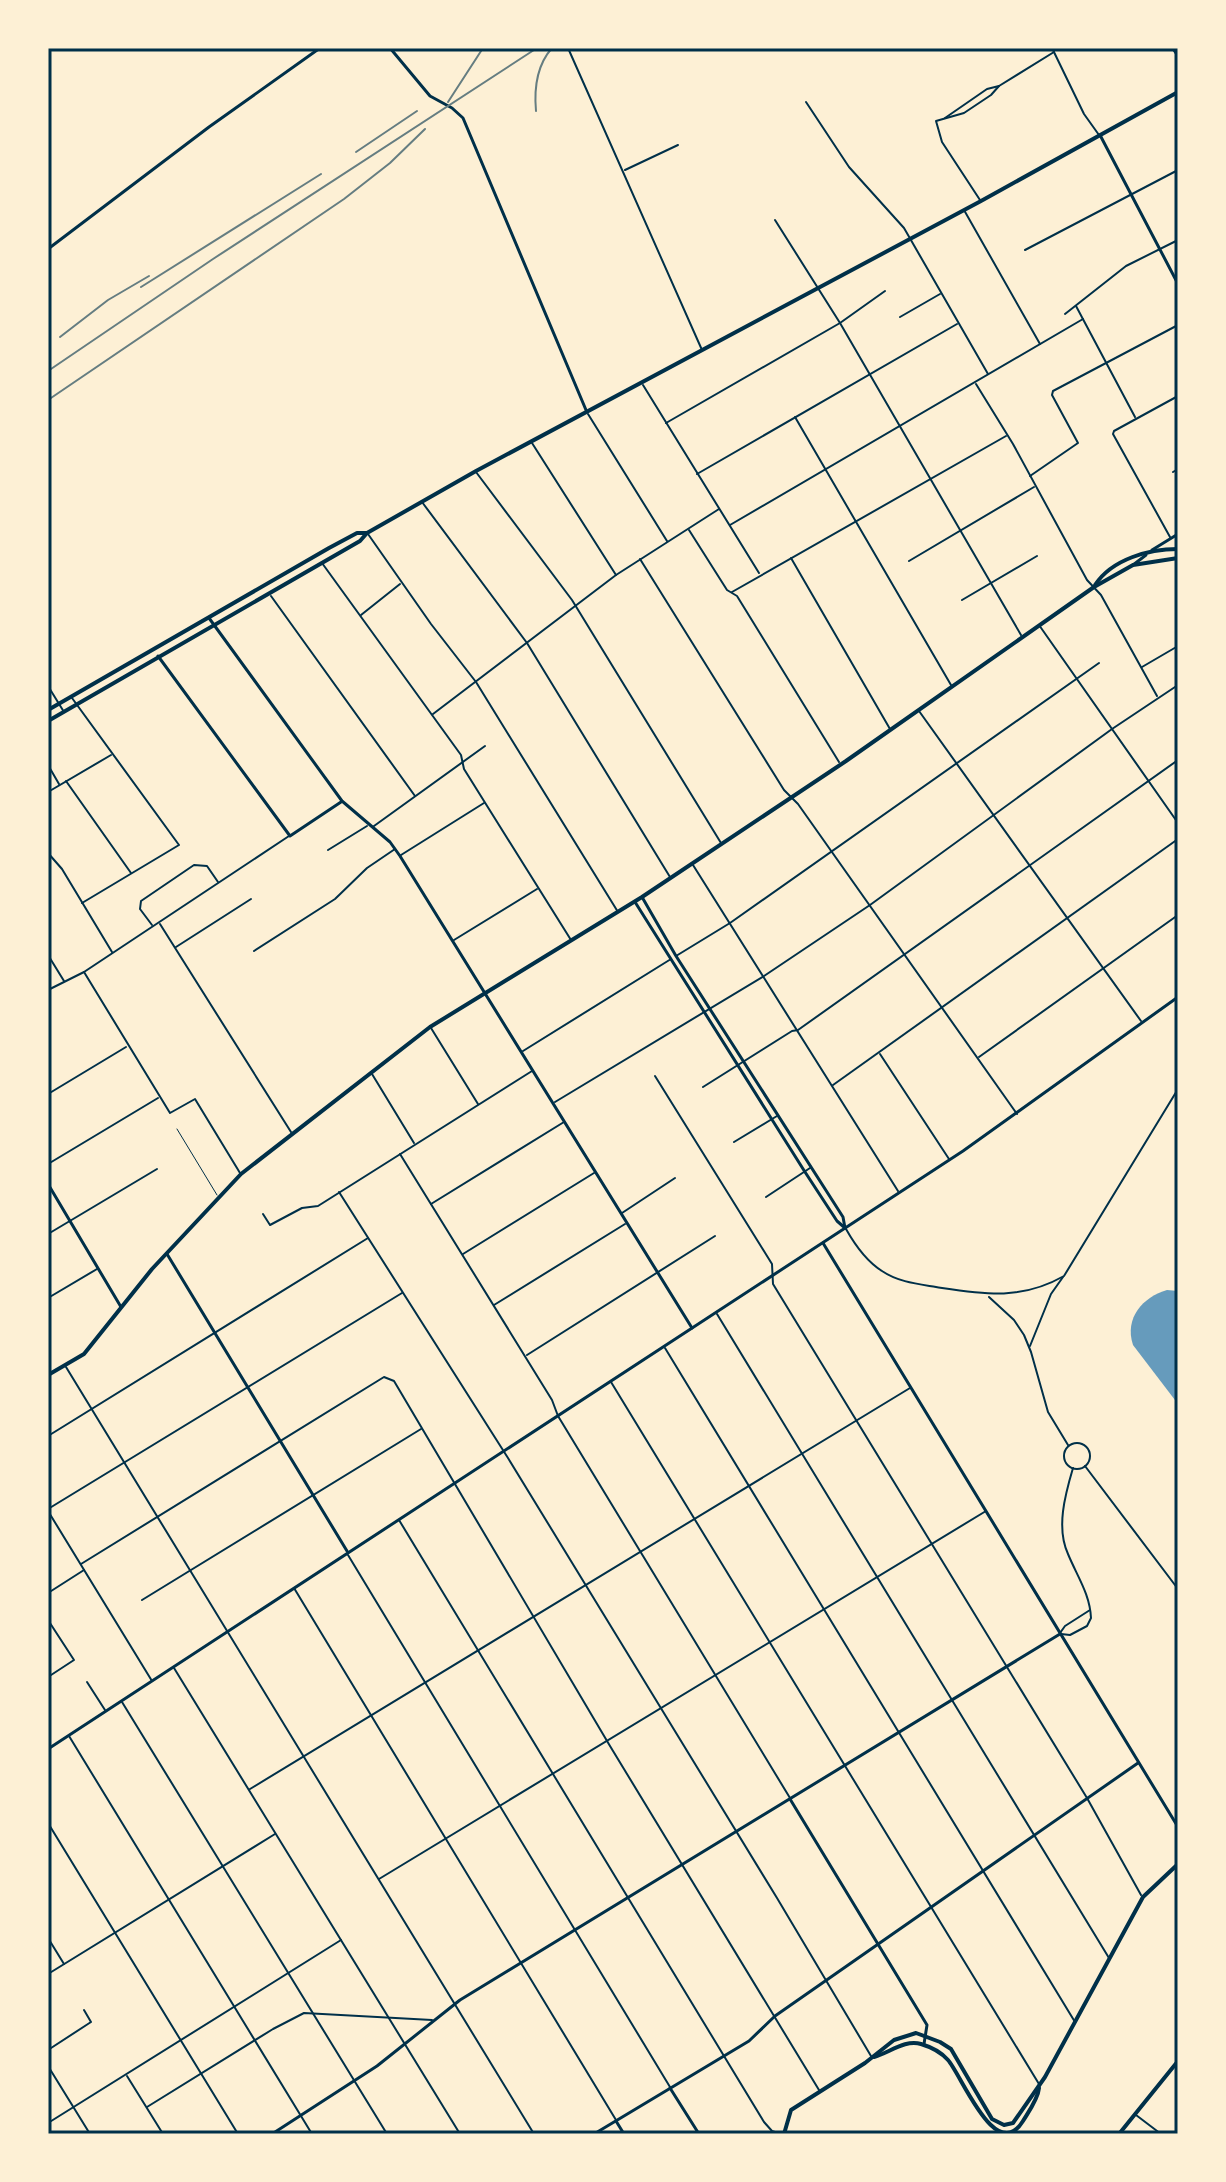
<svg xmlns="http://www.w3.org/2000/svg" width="1226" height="2182" viewBox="0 0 1226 2182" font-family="Raleway,sans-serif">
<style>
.water{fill:#669bbc}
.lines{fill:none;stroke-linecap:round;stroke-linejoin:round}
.service{stroke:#003049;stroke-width:1}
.minor{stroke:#003049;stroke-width:2}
.tertiary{stroke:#003049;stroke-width:3}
.primary{stroke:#003049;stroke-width:4}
.rail{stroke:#657d81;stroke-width:2}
.neatline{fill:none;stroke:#003049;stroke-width:3}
</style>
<rect width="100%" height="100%" fill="#fdf0d5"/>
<path class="water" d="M1167,1290L1178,1291V1404L1133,1345C1124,1318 1143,1297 1167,1290Z"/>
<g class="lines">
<path class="service" d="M177,1129L217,1195"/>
<g class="minor">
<path d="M568,48L702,350"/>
<path d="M1052,48L1084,114L1099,135"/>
<path d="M1172,48L1178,57"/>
<path d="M806,102L849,167L904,228L988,374"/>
<path d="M945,118L987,89L999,86L1054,52"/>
<path d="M625,170L678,145"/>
<path d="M980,200L942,142L936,121L964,113L991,95L999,86"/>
<path d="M964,210L1040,344"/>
<path d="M775,220L840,323L1021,635"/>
<path d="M1025,250L1178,170"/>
<path d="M1076,306L1135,417"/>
<path d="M1065,314L1126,266L1178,240"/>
<path d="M900,317L940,294"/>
<path d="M976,384L1013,444L1087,580L1101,595L1157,696"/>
<path d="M643,385L759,573"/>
<path d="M588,414L667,541"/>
<path d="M795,417L951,685"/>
<path d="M666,423L840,323L885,291"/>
<path d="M532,443L616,575"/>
<path d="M476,472L572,600L721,843"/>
<path d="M1173,472L1178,469"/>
<path d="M697,474L957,324"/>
<path d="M1030,476L1078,443L1052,395L1053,391L1178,325"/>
<path d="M422,502L527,643L670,877"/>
<path d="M730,525L1083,319"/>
<path d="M689,530L727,590L737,596L839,762"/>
<path d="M368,534L431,624L476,682L618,912"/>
<path d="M1170,537L1113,434L1114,431L1178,396"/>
<path d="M791,558L890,729"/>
<path d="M640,559L784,790L798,804L1017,1114"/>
<path d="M909,561L1034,487"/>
<path d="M322,563L461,755L464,769L571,940"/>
<path d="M732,592L1006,436"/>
<path d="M271,596L415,796"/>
<path d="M962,600L1037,556"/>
<path d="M361,615L400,584"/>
<path d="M1039,625L1178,823"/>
<path d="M1142,667L1178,646"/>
<path d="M48,686L64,712"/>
<path d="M72,698L179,845L82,903"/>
<path d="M919,711L1141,1021"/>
<path d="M433,714L616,575L719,509"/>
<path d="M48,765L59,784"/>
<path d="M66,781L131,873"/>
<path d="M48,792L111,755"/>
<path d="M374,826L485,746"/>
<path d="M328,850L367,826"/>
<path d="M48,853L62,869L112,952"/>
<path d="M401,855L484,803"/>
<path d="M693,865L898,1191"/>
<path d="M48,909L50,908"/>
<path d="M160,924L291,1132"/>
<path d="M152,925L140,909L141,901L194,865L207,866L218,882"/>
<path d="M454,940L537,889"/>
<path d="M176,947L251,899"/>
<path d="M254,951L335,899L367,868L395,849"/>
<path d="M48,955L64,981"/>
<path d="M676,956L730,923L1099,663"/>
<path d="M84,972L170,1113L195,1099L240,1173"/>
<path d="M48,990L84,972L289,836"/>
<path d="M431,1028L478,1104"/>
<path d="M523,1051L671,959"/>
<path d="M880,1054L949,1159"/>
<path d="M979,1057L1178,915"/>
<path d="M372,1074L414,1143"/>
<path d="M655,1076L772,1264L773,1284L1087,1798L1141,1895"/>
<path d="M833,1085L1178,839"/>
<path d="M703,1087L792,1031L798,1030L1178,760"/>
<path d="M48,1094L126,1047"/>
<path d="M555,1102L764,976L870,905L1112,729L1178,685"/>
<path d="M734,1142L777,1116"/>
<path d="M400,1154L552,1400L558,1416L790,1798"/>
<path d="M48,1164L158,1098"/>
<path d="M339,1192L508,1458L777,1898L871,2056"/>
<path d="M766,1197L810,1168"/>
<path d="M431,1204L564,1122"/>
<path d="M622,1213L675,1178"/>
<path d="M263,1214L270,1225L302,1208L318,1206L532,1071"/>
<path d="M846,1229C855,1245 866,1261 882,1271C898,1282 918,1284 936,1287C983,1294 1020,1301 1064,1276L1178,1089"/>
<path d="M48,1234L157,1169"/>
<path d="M463,1254L594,1173"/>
<path d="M989,1297L1014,1320L1024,1335L1031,1352L1048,1412L1068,1445"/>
<path d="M48,1298L97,1269"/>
<path d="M494,1305L625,1224"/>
<path d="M717,1314L1109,1958"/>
<path d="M1030,1346L1051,1294L1063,1277"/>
<path d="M665,1348L1075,2022"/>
<path d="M527,1355L715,1236"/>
<path d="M66,1367L534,2134"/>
<path d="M611,1382L1039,2084"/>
<path d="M48,1436L368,1238"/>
<circle cx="1077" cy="1456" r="13"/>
<path d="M1085,1466L1178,1589"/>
<path d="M48,1509L402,1293"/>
<path d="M48,1511L152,1681"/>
<path d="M399,1520L764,2122L772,2131L781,2134"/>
<path d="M348,1555L670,2087"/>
<path d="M81,1564L384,1377L394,1381L610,1746L819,2090"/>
<path d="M294,1588L616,2120"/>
<path d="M48,1593L84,1570"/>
<path d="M142,1600L421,1429"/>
<path d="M48,1620L74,1660L48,1677"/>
<path d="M1060,1633L1065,1626L1090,1610"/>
<path d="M1061,1634L1070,1635L1087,1626L1091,1618C1090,1594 1077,1576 1068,1554C1056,1528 1065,1495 1073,1468"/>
<path d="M174,1668L460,2134"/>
<path d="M87,1682L105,1710"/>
<path d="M122,1702L387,2134"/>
<path d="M69,1736L312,2134"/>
<path d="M250,1789L910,1388"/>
<path d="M48,1823L238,2134"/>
<path d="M379,1879L986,1511"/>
<path d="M48,1938L64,1964"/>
<path d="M48,1974L275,1834"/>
<path d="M48,2050L91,2022L84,2010"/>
<path d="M48,2066L90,2134"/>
<path d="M127,2076L163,2134"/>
<path d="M147,2107L273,2029L304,2013L432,2020"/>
<path d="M1136,2115L1161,2134"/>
<path d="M48,2123L341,1940"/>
</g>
<g class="tertiary">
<path d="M390,48L430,96L452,108L463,118L586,410"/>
<path d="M1100,135L1178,284"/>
<path d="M48,249L209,127L320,48"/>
<path d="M1152,550L1178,534"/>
<path d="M1133,565L1146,555"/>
<path d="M209,618L342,801L390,842L400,856L692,1328"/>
<path d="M158,656L290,836L341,802"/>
<path d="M642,897L676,956L843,1217L845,1228"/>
<path d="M635,902L805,1172L837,1221L845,1228"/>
<path d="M48,1184L121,1307"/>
<path d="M823,1243L1178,1827"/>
<path d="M167,1254L347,1551"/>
<path d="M48,1749L963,1151L1178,997"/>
<path d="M790,1799L927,2025L924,2044"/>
<path d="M670,2088L699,2134"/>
<path d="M616,2121L624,2134"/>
<path d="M272,2134L377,2066L460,2000L1060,1634"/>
<path d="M594,2134L749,2041L775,2016L1138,1763"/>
</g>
<g class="primary">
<path d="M1095,585C1112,559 1149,549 1178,549"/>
<path d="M48,710L329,548L357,533H367"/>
<path d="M48,721L360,541L367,533L476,471L981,201L1178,92"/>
<path d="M48,1375L84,1354L152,1269L241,1174L430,1027L642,897L846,761L1094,587L1133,565L1178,558"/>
<path d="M874,2057C889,2053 905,2039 921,2044C931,2047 941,2052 948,2060C962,2076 996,2165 1023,2121C1029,2111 1038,2099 1039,2088"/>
<path d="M784,2134L791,2110L865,2063L894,2040L916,2033L940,2042L951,2049L992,2119L1004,2125L1013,2123L1045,2077L1143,1897L1178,1864"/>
<path d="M1119,2134L1178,2061"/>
</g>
<g class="rail">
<path d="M448,102L483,48"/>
<path d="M536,111C534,89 537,65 552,48"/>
<path d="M356,152L417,111"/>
<path d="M141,287L321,174"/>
<path d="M60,337L108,300L149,276"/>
<path d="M48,371L213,259L537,48"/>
<path d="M48,400L344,199L390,163L425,129"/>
</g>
</g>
<rect width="1226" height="2182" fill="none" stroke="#fdf0d5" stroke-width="100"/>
<rect x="50" y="50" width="1126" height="2082" class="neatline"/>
</svg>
